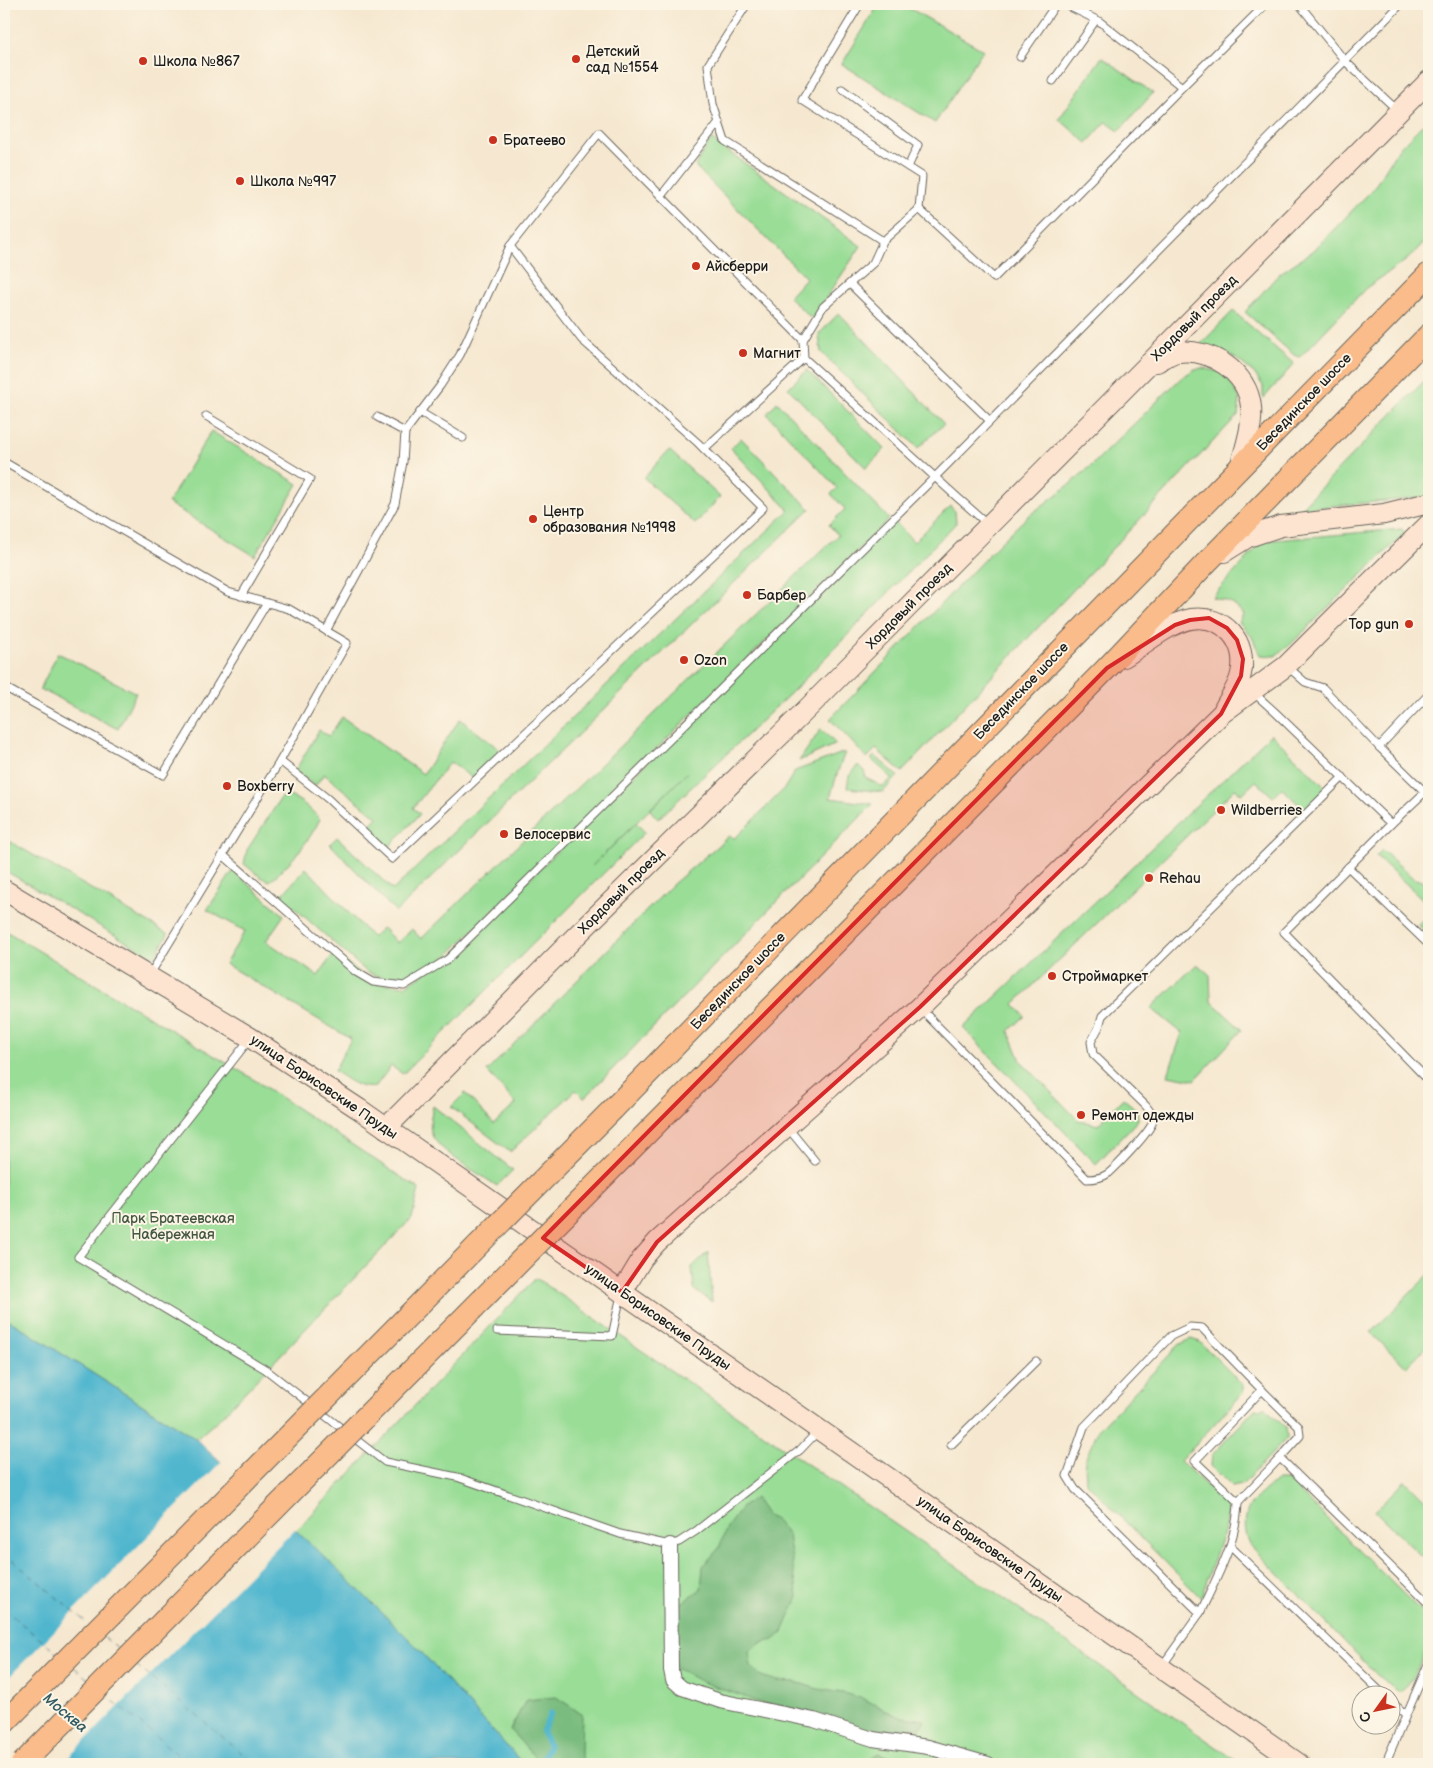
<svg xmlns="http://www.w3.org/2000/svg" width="1433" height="1768" viewBox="0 0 1433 1768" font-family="'Balsamiq Sans',sans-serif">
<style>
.green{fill:#99dd96;stroke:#5a7c59}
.forest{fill:#7abc7f;stroke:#4b6c4e}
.water{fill:#50b6ce;stroke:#366975}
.pier{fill:#f6e8d0}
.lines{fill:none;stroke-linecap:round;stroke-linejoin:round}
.stream{stroke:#50b6ce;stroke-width:5.5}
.ferry{stroke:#315a63;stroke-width:1;stroke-dasharray:6 5;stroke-linecap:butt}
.lane-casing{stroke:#68635b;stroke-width:9}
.street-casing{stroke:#68635b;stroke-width:16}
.secondary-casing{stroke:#68635b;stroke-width:22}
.primary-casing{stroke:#68635b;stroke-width:24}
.lane{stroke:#fff;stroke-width:7}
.street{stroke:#fff;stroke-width:14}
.secondary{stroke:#fde4d0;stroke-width:20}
.primary{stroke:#f9bc8a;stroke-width:22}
.primary-bridge-casing{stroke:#68635b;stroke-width:24;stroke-linecap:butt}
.primary-bridge{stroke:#f9bc8a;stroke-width:22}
.marked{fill:#d62828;fill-opacity:0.2;stroke:#d62828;stroke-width:4;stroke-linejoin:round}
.poi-dot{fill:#c8321e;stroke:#fcf5e5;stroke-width:2}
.labels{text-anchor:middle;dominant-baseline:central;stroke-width:4;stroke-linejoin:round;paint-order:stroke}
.poi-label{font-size:14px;fill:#1c1c1c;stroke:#fcf5e5;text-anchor:start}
.street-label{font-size:14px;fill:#1c1c1c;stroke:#fcf5e5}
.park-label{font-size:14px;fill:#425641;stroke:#fcf5e5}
.water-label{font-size:15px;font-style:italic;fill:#315a63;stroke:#fcf5e5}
</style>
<rect width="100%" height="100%" fill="#fcf5e5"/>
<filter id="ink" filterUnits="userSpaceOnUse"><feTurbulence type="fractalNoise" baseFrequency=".02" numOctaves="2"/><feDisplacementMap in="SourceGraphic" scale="10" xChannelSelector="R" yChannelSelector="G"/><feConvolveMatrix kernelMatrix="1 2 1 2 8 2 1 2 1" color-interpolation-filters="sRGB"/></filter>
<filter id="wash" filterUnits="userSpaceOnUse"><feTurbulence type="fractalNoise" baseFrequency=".0096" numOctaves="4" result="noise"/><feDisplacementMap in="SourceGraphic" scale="20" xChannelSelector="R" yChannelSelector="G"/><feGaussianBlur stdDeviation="1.12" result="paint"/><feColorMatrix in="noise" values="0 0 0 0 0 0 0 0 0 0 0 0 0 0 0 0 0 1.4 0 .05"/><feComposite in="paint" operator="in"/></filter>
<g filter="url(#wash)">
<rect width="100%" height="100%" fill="#f6e8d0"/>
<g class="green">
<path d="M879,4H902L983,50L935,123L842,64Z"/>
<path d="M1102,57L1153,93L1119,131L1106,122L1087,143L1059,119Z"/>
<path d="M1429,118V237L1408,259L1366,288L1300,357L1294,355L1245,312L1279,274L1313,251L1373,189L1399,148Z"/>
<path d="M711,139L861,246L812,319L789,297L806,278L695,166Z"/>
<path d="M1233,311L1294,364L1263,399V386L1254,373L1238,360L1224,352L1198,347Z"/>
<path d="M839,313L944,424L918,448L821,352L819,334Z"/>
<path d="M1203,368L1220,372L1227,376L1240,399L1238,415L902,772L876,749L867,758L830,719L1000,543L1026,518L1069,485L1091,466L1181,378L1195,369Z"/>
<path d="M807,370L885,449L866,468L788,388Z"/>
<path d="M1429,376V497L1300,509Z"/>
<path d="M777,402L889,519L446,957C412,977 408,986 368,973L281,896L306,868L372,937L383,928L397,943L412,929L421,939L838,535L829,525L845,509L831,494L837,488L767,414Z"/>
<path d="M211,431L298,484L255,556L168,503Z"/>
<path d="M741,438L810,509L396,912L330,844L337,837L393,890L789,510L731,448Z"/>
<path d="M669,450L720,497L695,524L644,478Z"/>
<path d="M950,506L955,511L956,523L793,691L658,819L650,810L687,773L592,866L636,823L645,832L403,1074L391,1066L375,1087C359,1090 347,1079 334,1071L351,1039L225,964L245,931L207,910L233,871L284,915L266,941L318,976L334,953L373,982L404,986L448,959L893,520L914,542Z"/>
<path d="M1402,529L1405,533L1290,645L1275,656L1260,655L1252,637L1239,622L1244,614L1232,603L1212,597L1263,541Z"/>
<path d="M58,653L136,693L118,729L40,689Z"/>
<path d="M342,717L423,774L460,719L504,753L475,780L450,762L413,808L420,814L389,847L367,828L377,817L324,774L315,786L295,771L319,730L329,736Z"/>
<path d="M821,729L836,744L799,761Z"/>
<path d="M1271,734L1327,789L1305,811L1282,788L1273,797L1256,781L1242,794L1235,789L1014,1004L1025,1016L1009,1031L1021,1061L1078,1120L1098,1125L1123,1098L1137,1110L1138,1120L1096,1164L963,1028Z"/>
<path d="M845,752L838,771L830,798L873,804L584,1098L576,1090L510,1152L451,1107L465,1093L494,1124L516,1104L487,1071L672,885L729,836L735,838L784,789L795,771Z"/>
<path d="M875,756L898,776L883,792L847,788L849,776L858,765L864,771L866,778L883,787L892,778L871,759Z"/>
<path d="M289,796C302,800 311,810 320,819C309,842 289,865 270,881L262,878L244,864L247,850L281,798Z"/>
<path d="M4,838L168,934L154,958L4,870Z"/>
<path d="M1382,850L1413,878L1429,884V905L1376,856Z"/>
<path d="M1429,912V936L1418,925Z"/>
<path d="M4,930L250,1077L419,1189L412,1218L218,1420L196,1439L4,1317Z"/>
<path d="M1197,964L1210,975L1211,1001L1242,1030L1195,1080L1168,1075L1182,1033L1151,1008Z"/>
<path d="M433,1106L513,1170L497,1186C480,1174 443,1154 433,1137C428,1127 431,1116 433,1106Z"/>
<path d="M708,1252L712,1302L694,1289L692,1267Z"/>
<path d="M1429,1274V1344L1406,1367L1371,1333Z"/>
<path d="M536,1278L1017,1608L1241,1764H906L878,1753L866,1764H523L414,1644L296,1531Z"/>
<path d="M1191,1339L1200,1342L1243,1385V1393L1180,1461L1224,1502L1228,1510L1227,1521L1201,1598L1086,1482L1085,1460L1098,1430L1179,1345Z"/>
<path d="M1265,1408L1286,1428L1287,1438L1242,1485L1232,1487L1211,1466L1212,1455L1255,1409Z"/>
<path d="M1277,1480H1288L1295,1487L1429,1619C1429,1625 1430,1633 1429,1639C1424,1657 1414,1682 1398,1692L1378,1676L1250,1545C1245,1535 1243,1519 1249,1507C1253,1500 1270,1486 1277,1480Z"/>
<path d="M1405,1480L1429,1504V1548L1421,1556L1375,1511Z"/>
</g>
<g class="forest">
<path d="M755,1498L767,1516L776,1520L788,1535L798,1597L783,1632L774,1640L761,1643L749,1652L751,1666L761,1676L778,1681L796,1682L818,1689L843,1693L864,1699L897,1716L925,1720L922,1727L891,1732H865L756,1701L702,1682L675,1667L672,1623L679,1605L701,1589L703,1566L719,1548L727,1527L742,1507Z"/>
<path d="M556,1697L582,1714L581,1756L584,1764H541L510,1730L526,1700Z"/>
<path d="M878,1753L906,1764H866Z"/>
</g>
<path class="water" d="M4,1317L196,1439L329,1561L414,1644L523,1764H4Z"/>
<path class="pier" d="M223,1460L296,1528L62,1764H4V1682Z"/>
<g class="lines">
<path class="stream" d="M541,1762L549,1745L542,1732L551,1713"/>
<g class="ferry">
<path d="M4,1553L87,1623"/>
<path d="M4,1609L58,1654"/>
<path d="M104,1637L120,1651"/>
<path d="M136,1665L255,1764"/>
<path d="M75,1668L89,1680"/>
<path d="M105,1694L189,1764"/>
</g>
</g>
</g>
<g filter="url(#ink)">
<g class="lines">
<defs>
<g id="lane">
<path d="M747,4L708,65L713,104L725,141L883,241"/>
<path d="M860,4L802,100L922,176L919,209"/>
<path d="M1064,4L1099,21L1182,87"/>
<path d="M1299,4L1345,61L1397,110"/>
<path d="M1020,57L1056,4"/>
<path d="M1053,81L1096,20"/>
<path d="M842,89L918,145L908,167"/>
<path d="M661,196L719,122"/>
<path d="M850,284L990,421"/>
<path d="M420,412L463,438"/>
<path d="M206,416L310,479L241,596"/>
<path d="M377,417L405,432"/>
<path d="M704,449L804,358"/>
<path d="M4,462L228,592L289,609L347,643L280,761"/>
<path d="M989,525L958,498L804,358L803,340L823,307L873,263L883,241L919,209L994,278L1182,87L1266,4"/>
<path d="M326,631L395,504L403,462L405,432L440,386L460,355L510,246"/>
<path d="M1288,667L1305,682L1323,688L1379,747"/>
<path d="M4,687L163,775L267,603"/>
<path d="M1254,693L1275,712L1391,824L1284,932L1429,1081"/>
<path d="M1429,694L1379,747L1425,792L1429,789"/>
<path d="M1391,824L1425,792"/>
<path d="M223,855L356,972L373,982L404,986L448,959L935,477L1401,4"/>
<path d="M1348,867L1429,945"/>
<path d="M149,976L280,761L328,799L392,859L763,508L698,443L582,340L510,246L599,133L803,340"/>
<path d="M920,1008L1087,1179C1095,1179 1102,1178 1109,1173C1117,1166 1150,1132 1152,1123C1154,1116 1150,1111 1146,1106L1093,1054L1091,1042L1099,1027L1102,1016L1343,777"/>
<path d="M249,1040L78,1257L265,1369L385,1462L457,1477L620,1534L670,1545L679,1542L696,1531L800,1450L819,1430"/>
<path d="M788,1128L815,1161"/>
<path d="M497,1331L612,1336L621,1295"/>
<path d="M1262,1390L1299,1427L1300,1436L1280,1458"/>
<path d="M951,1445L1036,1361"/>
<path d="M1231,1547L1385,1696"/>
<path d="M1200,1613C1217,1577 1237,1542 1238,1502"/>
<path d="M1162,1666L1200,1613L1075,1489L1067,1476L1084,1427L1171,1336L1190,1327L1202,1328L1262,1390L1195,1461L1238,1502L1280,1458L1429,1604"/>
<path d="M1390,1700L1406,1715"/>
<path d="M1385,1764L1429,1662"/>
</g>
<path id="street" d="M670,1545L671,1670L673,1680L682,1688L720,1701L814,1720L873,1739L928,1747L988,1764"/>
<g id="secondary">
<path d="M1157,362C1164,358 1170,353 1178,352C1210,348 1248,372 1251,407C1253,427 1245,448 1240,468"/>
<path d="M1224,552L1248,537L1281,526L1384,514L1429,503"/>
<path d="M1124,657C1143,645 1169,623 1191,619C1224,614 1248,642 1241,674C1239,686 1229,699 1224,709"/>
<path d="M4,890L251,1038L359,1109L1299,1764"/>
<path d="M386,1128L575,937L809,707L1429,81"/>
<path d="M622,1292L642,1259L657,1242L920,1007L1221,714L1286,666L1429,524"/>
</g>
<g id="primary">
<path d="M613,1109L1429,274"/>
<path d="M642,1138L1107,668L1205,564L1429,335"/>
</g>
</defs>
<use href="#lane" class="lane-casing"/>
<use href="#street" class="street-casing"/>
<use href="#secondary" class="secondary-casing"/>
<use href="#primary" class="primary-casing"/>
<use href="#lane" class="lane"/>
<use href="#street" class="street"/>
<use href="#secondary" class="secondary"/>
<use href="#primary" class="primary"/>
<defs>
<g id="primary-bridge">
<path d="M4,1723L613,1109"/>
<path d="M22,1764L642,1138"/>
</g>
</defs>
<use href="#primary-bridge" class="primary-bridge-casing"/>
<use href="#primary-bridge" class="primary-bridge"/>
</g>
</g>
<path class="marked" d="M1209,618L1227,628L1237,640L1243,659L1241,676L1221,714L920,1007L657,1242L622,1292L543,1238L1107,668L1175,625L1190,620Z"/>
<g class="poi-dot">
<circle cx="576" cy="59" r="5"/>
<circle cx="143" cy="61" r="5"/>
<circle cx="493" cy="140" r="5"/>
<circle cx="240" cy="181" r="5"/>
<circle cx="696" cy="266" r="5"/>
<circle cx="743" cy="353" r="5"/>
<circle cx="533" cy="519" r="5"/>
<circle cx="747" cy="595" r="5"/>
<circle cx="1409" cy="624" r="5"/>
<circle cx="684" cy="660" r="5"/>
<circle cx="227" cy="786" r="5"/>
<circle cx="1221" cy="810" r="5"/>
<circle cx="504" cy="834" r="5"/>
<circle cx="1149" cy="878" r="5"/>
<circle cx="1052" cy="976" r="5"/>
<circle cx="1081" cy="1115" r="5"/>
</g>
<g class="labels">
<g class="poi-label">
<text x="586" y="51">Детский<tspan x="586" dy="16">сад №1554</tspan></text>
<text x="153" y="61">Школа №867</text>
<text x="503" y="140">Братеево</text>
<text x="250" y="181">Школа №997</text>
<text x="706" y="266">Айсберри</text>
<text x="753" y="353">Магнит</text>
<text x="543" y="511">Центр<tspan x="543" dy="16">образования №1998</tspan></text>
<text x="757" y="595">Барбер</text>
<text x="1399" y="624" text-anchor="end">Top gun</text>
<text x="694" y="660">Ozon</text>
<text x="237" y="786">Boxberry</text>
<text x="1231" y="810">Wildberries</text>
<text x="514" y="834">Велосервис</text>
<text x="1159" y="878">Rehau</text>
<text x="1062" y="976">Строймаркет</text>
<text x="1091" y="1115">Ремонт одежды</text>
</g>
<g class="street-label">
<text transform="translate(1194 318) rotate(-45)">Хордовый проезд</text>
<text transform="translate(1304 402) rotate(-46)">Бесединское шоссе</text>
<text transform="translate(909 606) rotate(-45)">Хордовый проезд</text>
<text transform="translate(1021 691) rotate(-46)">Бесединское шоссе</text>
<text transform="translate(621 891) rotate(-45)">Хордовый проезд</text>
<text transform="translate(738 981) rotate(-46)">Бесединское шоссе</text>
<text transform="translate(324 1087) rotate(34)">улица Борисовские Пруды</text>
<text transform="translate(658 1317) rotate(35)">улица Борисовские Пруды</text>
<text transform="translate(990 1549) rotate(35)">улица Борисовские Пруды</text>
</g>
<g class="park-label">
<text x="173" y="1218">Парк Братеевская<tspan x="173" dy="16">Набережная</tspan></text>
</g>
<g class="water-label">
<text transform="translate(65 1713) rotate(40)">Москва</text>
</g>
</g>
<rect width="1433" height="1768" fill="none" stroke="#fcf5e5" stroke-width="20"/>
<g transform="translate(1376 1710) rotate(237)"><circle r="24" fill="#fcf5e5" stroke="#a29e95"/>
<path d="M0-4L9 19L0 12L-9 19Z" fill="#c8321e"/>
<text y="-8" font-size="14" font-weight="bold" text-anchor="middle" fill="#1c1c1c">С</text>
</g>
</svg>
